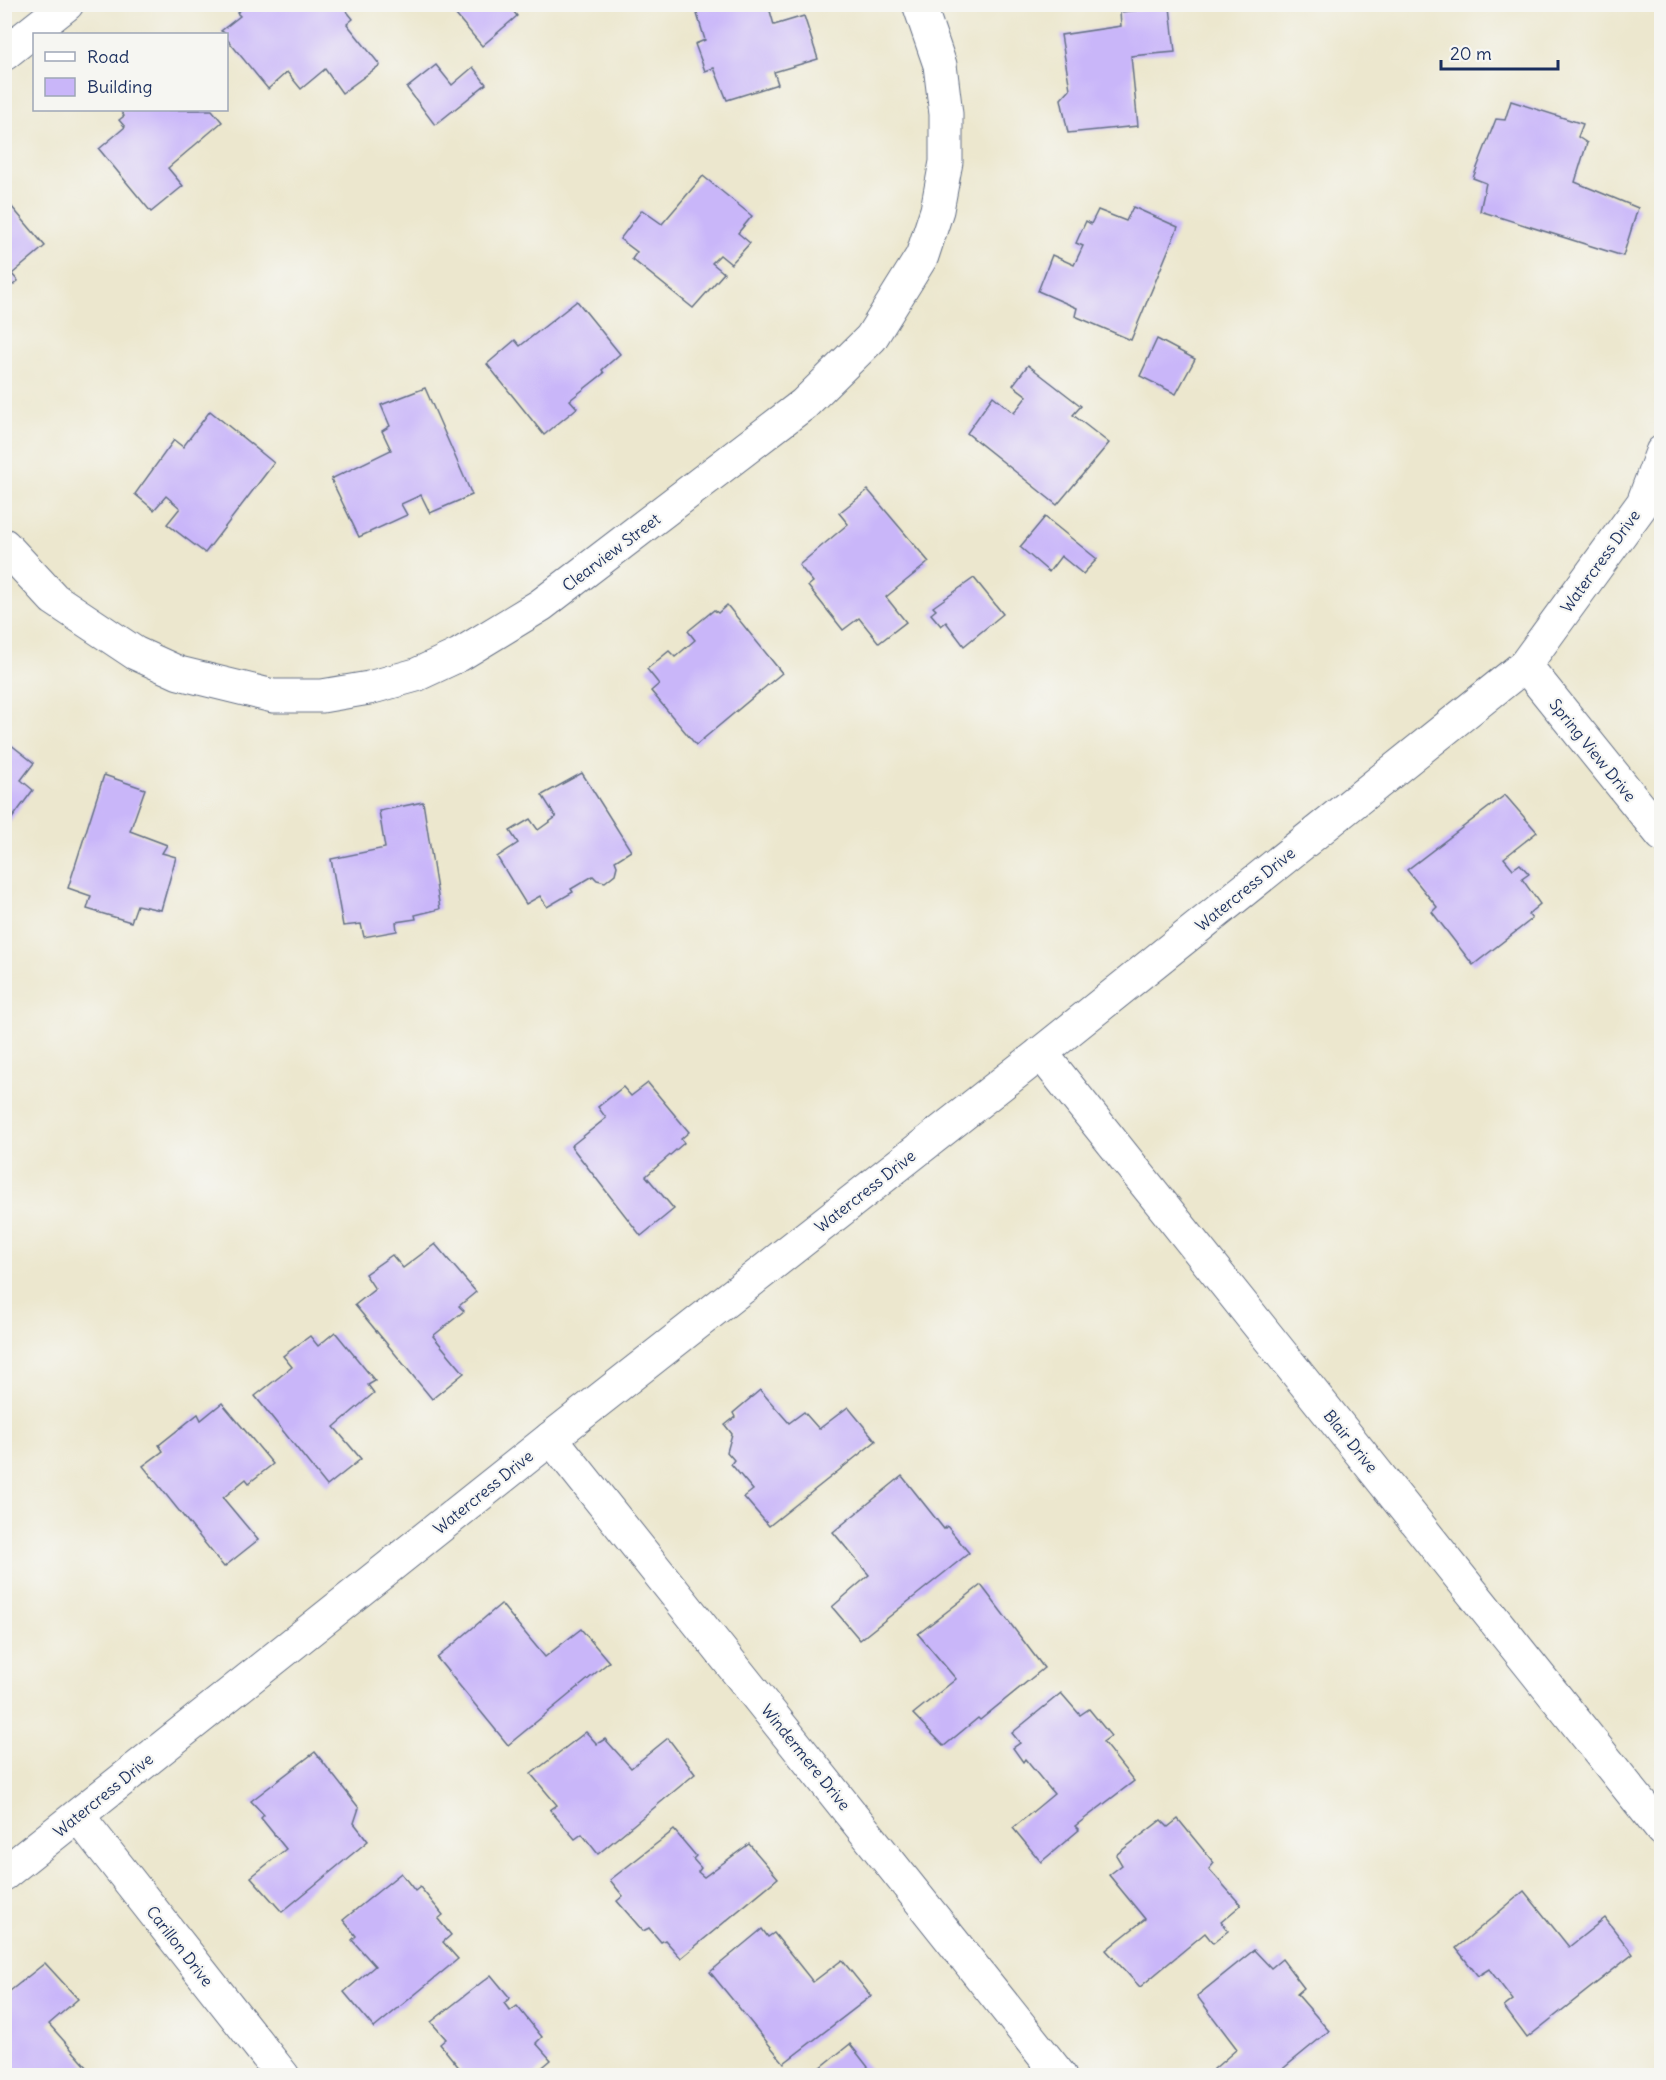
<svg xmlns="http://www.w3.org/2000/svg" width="1666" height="2080" viewBox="0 0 1666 2080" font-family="Delius,sans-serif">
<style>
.building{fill:#c9b6f9}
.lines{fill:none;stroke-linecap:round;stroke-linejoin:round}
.minor-casing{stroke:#646f85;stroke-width:35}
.minor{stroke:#fff;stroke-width:33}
.labels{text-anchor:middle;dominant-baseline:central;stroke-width:4.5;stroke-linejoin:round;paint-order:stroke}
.street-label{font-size:16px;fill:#1b2f5e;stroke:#f6f6f2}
</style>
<rect width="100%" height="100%" fill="#f6f6f2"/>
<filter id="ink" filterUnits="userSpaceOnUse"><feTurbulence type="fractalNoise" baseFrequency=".0167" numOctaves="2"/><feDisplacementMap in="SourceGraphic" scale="12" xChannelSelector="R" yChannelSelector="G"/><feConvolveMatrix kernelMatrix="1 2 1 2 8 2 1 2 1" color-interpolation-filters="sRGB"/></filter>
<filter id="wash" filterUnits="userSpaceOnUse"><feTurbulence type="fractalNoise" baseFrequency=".008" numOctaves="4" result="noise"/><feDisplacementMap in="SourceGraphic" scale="24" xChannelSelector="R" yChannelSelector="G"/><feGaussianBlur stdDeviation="1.35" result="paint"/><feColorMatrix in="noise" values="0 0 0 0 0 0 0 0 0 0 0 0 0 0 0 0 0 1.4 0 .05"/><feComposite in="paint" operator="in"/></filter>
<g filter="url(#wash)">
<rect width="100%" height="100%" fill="#ece7ce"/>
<g id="blocks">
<g class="building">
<path d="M248,4H341L353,19L347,24L380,65L342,93L325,69L301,89L287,72L268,89L226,38V34L221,31L240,16L237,13Z"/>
<path d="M457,4H508L517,16L482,46L451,9Z"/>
<path d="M694,4H768L774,25L804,16L818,59L774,72L778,84L727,100L714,68L705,71L695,44L705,40Z"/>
<path d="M1170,7L1175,52L1131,56L1138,126L1068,133L1061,99L1070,89L1061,35L1121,26L1120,12Z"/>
<path d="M436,65L452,85L473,67L486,84L435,125L407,88Z"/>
<path d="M1511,101L1583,124L1578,137L1587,143L1575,182L1638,208L1623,256L1480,211L1486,183L1473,178L1496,119L1505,120Z"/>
<path d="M120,110H212L222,122L168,168L183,186L151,212L99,149L125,127L119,120L124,116Z"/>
<path d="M703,176L752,216L738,233L750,243L731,264L720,255L712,263L724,273L693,308L632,259L637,252L620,239L642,210L662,224Z"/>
<path d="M6,200L45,246L12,274L18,281L4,292V202Z"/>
<path d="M1133,207L1178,227L1131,340L1075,316L1077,308L1038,291L1052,255L1074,265L1083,246L1076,243L1086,221L1091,224L1098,210L1126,221Z"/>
<path d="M577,301L620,354L602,370L604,373L570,400L577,408L544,435L487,364L515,340L520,346Z"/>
<path d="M1157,339L1195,359L1176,394L1140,376Z"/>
<path d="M1028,365L1081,406L1073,415L1109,443L1057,505L967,433L993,396L1014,413L1027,396L1013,385Z"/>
<path d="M425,388L472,495L430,513L421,495L401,504L407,515L359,537L331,479L391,450L382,431L390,426L381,405Z"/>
<path d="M210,411L274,463L205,553L167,524L180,508L166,496L154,510L135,494L174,440L183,447Z"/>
<path d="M868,490L929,562L886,597L906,622L879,643L859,618L843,630L808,586L813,582L799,565L848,524L839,513Z"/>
<path d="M1045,517L1097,559L1083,574L1061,556L1049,572L1020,547Z"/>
<path d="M974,578L1003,614L964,646L946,622L941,626L931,614L936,610L933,607Z"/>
<path d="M727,605L782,673L696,745L651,691L659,684L647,669L669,651L675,657L695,640L688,631L714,610L718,613Z"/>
<path d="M5,740L34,763L21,780L33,790L5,828Z"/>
<path d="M582,773L631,851L615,861L617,866L615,874L605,882L597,880L593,876L571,889L573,892L547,907L540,896L526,904L497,857L518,843L510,831L530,819L538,830L556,817L542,795Z"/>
<path d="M104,775L145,789L130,831L167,845L162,853L176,857L161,910L137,905L131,922L87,909L91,896L68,888Z"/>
<path d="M1505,795L1537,832L1504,858L1513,869L1520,864L1529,874L1522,879L1540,904L1528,914L1532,919L1473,965L1432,912L1437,907L1407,870Z"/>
<path d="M423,802L440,909L415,915L416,919L396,922L397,931L364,937L361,924L343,926L331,859L385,848L379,811Z"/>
<path d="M648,1083L689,1132L681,1139L684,1143L646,1176L674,1209L641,1236L571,1146L606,1118L598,1107L623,1087L631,1096Z"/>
<path d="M435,1244L476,1292L459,1306L464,1311L433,1336L464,1373L432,1399L355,1305L375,1289L365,1274L392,1255L403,1268Z"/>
<path d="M335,1332L375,1381L368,1385L374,1393L334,1427L361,1459L327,1486L255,1396L292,1367L283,1356L310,1336L318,1346Z"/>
<path d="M760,1390L789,1423L804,1412L819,1429L848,1407L876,1441L769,1526L744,1497L753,1490L731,1464L734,1460L727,1452L732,1434L725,1425L735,1417L733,1413Z"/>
<path d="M222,1403L273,1464L249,1483L246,1479L223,1498L258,1540L224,1567L143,1466L163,1451L159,1445L198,1414L201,1420Z"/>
<path d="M902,1476L944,1529L947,1526L969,1553L860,1640L832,1607L869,1575L833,1532Z"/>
<path d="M981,1585L1044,1668L980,1720L978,1718L944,1746L913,1714L956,1679L918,1634Z"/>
<path d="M501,1604L545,1657L581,1629L609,1662L508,1745L437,1658Z"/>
<path d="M1061,1693L1080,1715L1089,1709L1111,1736L1103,1742L1134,1781L1075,1826L1079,1830L1041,1862L1013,1828L1054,1794L1025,1759L1023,1762L1013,1748L1020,1743L1012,1733Z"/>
<path d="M586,1732L597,1744L605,1739L631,1768L668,1738L695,1774L598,1854L582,1834L575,1839L550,1810L557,1805L531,1774Z"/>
<path d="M315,1752L359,1808L354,1823L368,1841L282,1912L251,1877L286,1849L261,1818L264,1815L251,1801Z"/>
<path d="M1178,1819L1214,1863L1209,1869L1241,1905L1221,1922L1228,1931L1213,1943L1205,1933L1140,1987L1106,1950L1145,1919L1109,1875L1122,1865L1116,1855L1161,1820L1168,1827Z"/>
<path d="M674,1830L696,1856L693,1859L701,1868L698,1872L704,1877L749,1844L778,1878L681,1958L665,1940L661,1942L649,1928L643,1931L617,1901L623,1896L610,1880Z"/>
<path d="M401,1873L415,1891L420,1887L443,1915L438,1919L451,1935L443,1942L458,1959L374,2028L344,1992L375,1966L352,1940L356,1936L343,1920Z"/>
<path d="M1524,1891L1569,1947L1605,1918L1633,1954L1527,2038L1504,2007L1513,2000L1489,1969L1478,1976L1456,1948Z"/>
<path d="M762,1929L768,1937L774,1933L813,1982L842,1960L871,1996L784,2063L710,1972Z"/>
<path d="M1254,1950L1271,1968L1282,1959L1304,1988L1297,1994L1329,2031L1274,2076H1206L1237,2049L1197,1996Z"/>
<path d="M45,1963L78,1999L49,2024L95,2076H5V1995Z"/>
<path d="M491,1975L510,1998L504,2003L510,2011L517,2006L542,2037L536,2043L551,2060L532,2076H455L461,2070L440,2044L446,2039L431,2022Z"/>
<path d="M850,2044L875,2076H810Z"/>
</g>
</g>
</g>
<g filter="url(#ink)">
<use href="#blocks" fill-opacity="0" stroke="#646f85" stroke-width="1.5"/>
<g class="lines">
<defs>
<g id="minor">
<path d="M4,54L67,4"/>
<path d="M4,545L54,599L135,653L179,673L273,696H322L369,688L416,675L459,655L541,605L804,404L871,338L922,256L937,210L946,162V114L940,65L919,4"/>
<path d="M1525,665L1662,835"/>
<path d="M1041,1053L1662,1830"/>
<path d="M551,1438L1060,2076"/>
<path d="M78,1816L283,2076"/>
<path d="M4,1874L551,1438L1041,1053L1525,665L1643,503L1662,452"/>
</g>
</defs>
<use href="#minor" class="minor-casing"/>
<use href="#minor" class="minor"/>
</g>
</g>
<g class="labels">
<g class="street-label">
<text transform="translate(611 552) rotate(-37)">Clearview Street</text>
<text transform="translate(1600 561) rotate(-54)">Watercress Drive</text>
<text transform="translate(1593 750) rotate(51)">Spring View Drive</text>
<text transform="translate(1245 889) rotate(-39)">Watercress Drive</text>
<text transform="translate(865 1191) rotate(-38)">Watercress Drive</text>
<text transform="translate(1351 1441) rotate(51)">Blair Drive</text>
<text transform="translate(483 1492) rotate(-39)">Watercress Drive</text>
<text transform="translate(806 1757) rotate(51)">Windermere Drive</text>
<text transform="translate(103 1795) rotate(-39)">Watercress Drive</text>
<text transform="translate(180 1946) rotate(52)">Carillon Drive</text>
</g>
</g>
<rect width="1666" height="2080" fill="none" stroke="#f6f6f2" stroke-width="24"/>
<rect x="33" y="33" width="195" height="78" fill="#f6f6f2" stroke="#9ea6b7" stroke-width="1.5"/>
<rect x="45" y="52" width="30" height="9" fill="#ffffff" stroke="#9ea6b7" stroke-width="1.5"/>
<text x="87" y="63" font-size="18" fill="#1b2f5e">Road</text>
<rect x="45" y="78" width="30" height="18" fill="#c9b6f9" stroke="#9ea6b7" stroke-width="1.5"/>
<text x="87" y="93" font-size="18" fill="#1b2f5e">Building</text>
<path d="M1441 60v9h117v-9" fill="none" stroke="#1b2f5e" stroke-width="3"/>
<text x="1450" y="60" font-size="18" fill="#1b2f5e" stroke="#f6f6f2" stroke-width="4.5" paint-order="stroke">20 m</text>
</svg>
